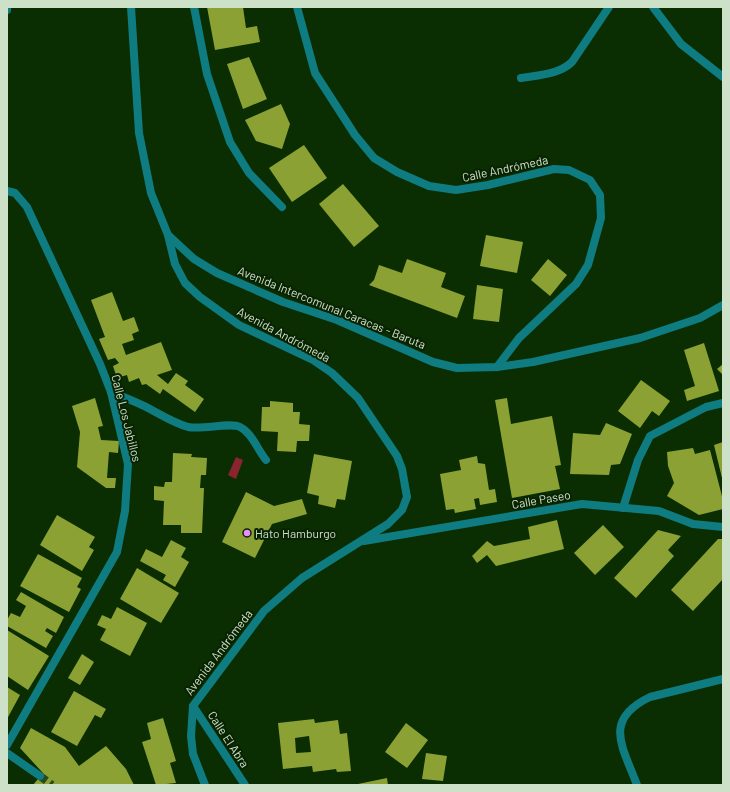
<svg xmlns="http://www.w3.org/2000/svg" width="730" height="792" viewBox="0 0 730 792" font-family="Barlow,sans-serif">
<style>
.water{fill:#8a252f}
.building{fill:#8ca133;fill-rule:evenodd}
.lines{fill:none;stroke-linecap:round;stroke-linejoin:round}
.minor-tunnel{stroke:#27491f;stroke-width:8;stroke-dasharray:8 4;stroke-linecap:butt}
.minor{stroke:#0e7c81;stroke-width:8}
.tertiary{stroke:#0e7c81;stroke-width:8}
.poi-dot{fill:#e88eff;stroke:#082202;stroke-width:1.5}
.labels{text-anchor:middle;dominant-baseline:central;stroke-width:4;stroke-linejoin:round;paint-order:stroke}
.street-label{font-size:12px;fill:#cde1c8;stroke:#082202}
.poi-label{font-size:12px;fill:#cde1c8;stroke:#082202;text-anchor:start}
</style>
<rect width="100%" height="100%" fill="#0a2e01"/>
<path class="water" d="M236,457L243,460L236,479L228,475Z"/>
<g class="building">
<path d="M207,7H243L246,28L257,26L260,42L215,50Z"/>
<path d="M249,57L267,99L243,109L227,64Z"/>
<path d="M281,104L290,124L282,149L256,141L245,120Z"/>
<path d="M304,145L327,178L292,202L269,168Z"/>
<path d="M343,184L379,226L354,247L319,204Z"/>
<path d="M486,235L523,242L517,273L480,266Z"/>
<path d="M407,259L446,273L441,287L465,296L457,318L369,285L374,280L379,265L402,273Z"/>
<path d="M548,259L567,275L550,296L531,280Z"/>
<path d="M477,285L503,289L499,322L473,319Z"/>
<path d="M112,292L123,321L134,317L139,331L132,334L134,340L122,344L126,355L161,342L172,370L157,375L168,384L176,373L188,381L185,385L204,399L195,412L163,389L160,394L146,384L142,385L139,378L129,382L127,375L117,378L113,366L119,363L115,358L108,360L99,339L105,337L91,300Z"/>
<path d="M704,343L719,391L687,401L684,390L695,386L684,350Z"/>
<path d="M723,364V375L717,369Z"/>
<path d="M641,380L670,401L659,416L652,411L640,428L618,411Z"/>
<path d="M95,398L103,426L98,427L101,440L119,441L118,453L109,452L107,478H116L115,488H106L77,467L80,432L72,406Z"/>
<path d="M507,398L511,424L552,416L561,465L555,466L560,489L512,498L495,400Z"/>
<path d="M270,401L293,403V412H300L299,424L310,425L309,441H297L296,452L277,451L278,432L261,431L262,407H270Z"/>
<path d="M606,423L632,434L620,464L611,465L609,475L570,474L573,433L600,435Z"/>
<path d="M723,442V478H722L714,445Z"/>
<path d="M693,448L695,454L710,450L723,500V509L699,515L667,496L674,483L668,466L667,452Z"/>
<path d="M173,453L192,454L191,457L207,458L206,475H201L200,488H204L202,533H181V525H163L164,501L154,500V486L164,487L165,482H172Z"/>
<path d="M314,454L352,461L345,500L337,499L335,508L318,504L319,496L307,493Z"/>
<path d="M477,456L478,463L485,464L489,490L495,489L497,502L480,505L479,498L474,499L476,509L455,513L454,509L446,510L440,474L461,470L459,460Z"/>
<path d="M246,492L274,506L302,499L307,514L272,524L255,558L222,542Z"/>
<path d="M57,515L95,537L89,547L94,550L82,571L40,545Z"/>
<path d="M557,520L564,549L496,566L487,555L477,563L472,556L487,541L494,546L530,539L528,527Z"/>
<path d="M603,525L624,547L595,575L574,553Z"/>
<path d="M658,530L681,536L668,550L674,556L636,598L614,578Z"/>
<path d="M718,539H723V579L693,611L671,590Z"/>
<path d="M171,540L186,548L181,557L189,562L175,587L163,580L166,575L140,561L146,549L162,557Z"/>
<path d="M38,554L82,578L77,587L81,589L69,612L20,586Z"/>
<path d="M137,568L179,593L161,623L120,599Z"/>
<path d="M21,592L64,617L56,633L47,628L45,631L53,636L46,648L7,626V620L11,613L20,617L26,606L16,600Z"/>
<path d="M117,607L147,623L130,656L100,640L106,629L97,625L102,615L111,619Z"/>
<path d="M7,630L49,656L28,690L7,676Z"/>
<path d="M82,654L94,662L80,685L68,678Z"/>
<path d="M7,687L20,695L7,719Z"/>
<path d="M74,691L106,709L101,718L95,715L77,746L51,732Z"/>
<path d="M163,718L176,761L170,763L176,783L156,785L142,742L151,739L147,723Z"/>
<path d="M314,719L315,723L338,720L340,734L347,733L351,771L337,772L336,769L313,772L312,766L283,769L278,723ZM309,736L311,752L296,753L295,738Z"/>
<path d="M406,723L428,740L407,768L385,752Z"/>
<path d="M31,728L65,747L79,766L106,746L126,769L134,785H33L43,773L20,748Z"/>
<path d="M426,753L447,756L443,781L422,779Z"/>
<path d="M387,778L388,785H358V784Z"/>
</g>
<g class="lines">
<path class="minor-tunnel" d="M40,776L52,785"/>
<g class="minor">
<path d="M194,7L207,74L230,142L249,173L282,207"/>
<path d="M297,7L315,73L355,135L374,158L397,172L429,186L456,190L488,185L554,169L569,170L590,180L600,195L601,218L588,265L576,284L519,338L497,367"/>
<path d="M653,7L681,44L723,77"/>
<path d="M7,10V7"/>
<path d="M521,78C538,75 558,75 572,62L609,7"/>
<path d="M7,191L15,193L27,207L100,364L111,392L128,464L125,511L117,552L7,745"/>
<path d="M168,235L175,264L185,283L200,297L239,325L313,360L332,373L358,398L397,456L402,469L407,497L402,510L388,524L302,578L264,611L193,706L191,736L193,754L205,785"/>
<path d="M111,392C123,397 137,402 150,409C163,416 174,423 188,427C203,430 230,422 240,427C252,433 257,449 266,460"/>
<path d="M623,508L638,460L650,436L706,407L723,403"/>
<path d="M364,541L582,504L659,511L693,524L723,527"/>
<path d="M193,706L245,785"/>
<path d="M7,753L40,776"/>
<path d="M637,785C623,747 602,720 650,697L723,679"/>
</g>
<path class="tertiary" d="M131,7L139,133L151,193L168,235L194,259L217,273L283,302L337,320L433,362L457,368L497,367L533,362L640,338L700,318L723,305"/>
</g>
<circle class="poi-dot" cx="247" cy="533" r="4"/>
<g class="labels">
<g class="street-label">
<text transform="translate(505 168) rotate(-12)">Calle Andrómeda</text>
<text transform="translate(332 307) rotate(22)">Avenida Intercomunal Caracas - Baruta</text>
<text transform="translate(284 334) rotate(28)">Avenida Andrómeda</text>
<text transform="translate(127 418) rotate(76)">Calle Los Jabillos</text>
<text transform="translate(541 499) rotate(-10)">Calle Paseo</text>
<text transform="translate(218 652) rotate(-53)">Avenida Andrómeda</text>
<text transform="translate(229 739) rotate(57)">Calle El Abra</text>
</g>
<g class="poi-label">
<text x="255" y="533">Hato Hamburgo</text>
</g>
</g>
<rect width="730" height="792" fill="none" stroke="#cde1c8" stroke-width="16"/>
</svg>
